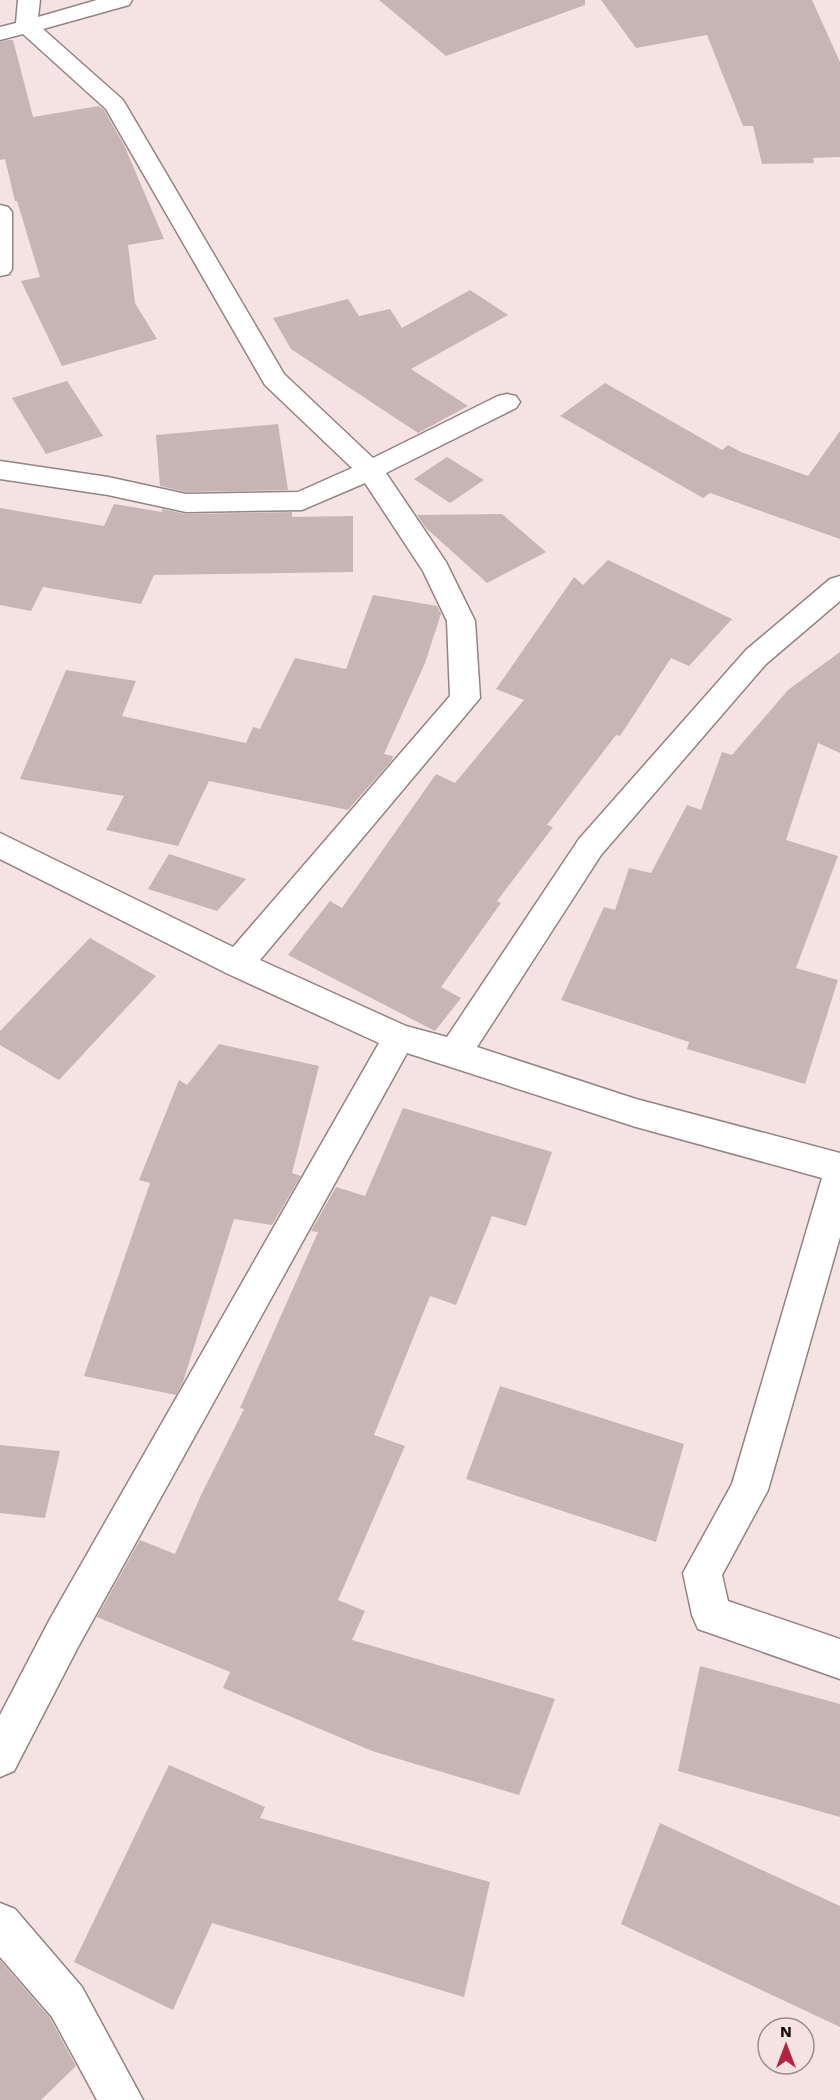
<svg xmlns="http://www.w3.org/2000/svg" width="840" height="2100" viewBox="0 0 840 2100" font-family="'Work Sans',sans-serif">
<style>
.building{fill:#c7b5b5}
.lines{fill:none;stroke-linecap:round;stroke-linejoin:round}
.street-casing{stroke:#938383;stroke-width:3}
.street{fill:#fff;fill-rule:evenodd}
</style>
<rect width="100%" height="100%" fill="#f5e3e3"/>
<g class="building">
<path d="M379,0H585V5L446,56Z"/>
<path d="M601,0H812L840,62V157L813,158L814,163L762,164L753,126H743L707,35L636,48Z"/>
<path d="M8,40H13L33,117L99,106L104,110L124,145L164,239L128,245L135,303L157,339L62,366L21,281L40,277L17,201H15L5,159L0,160V42Z"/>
<path d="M470,290L508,315L411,369L468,406L418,433L291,349L273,318L348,299L359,316L390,309L402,328Z"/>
<path d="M67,381L103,436L46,454L12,398Z"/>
<path d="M605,383L722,450L728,445L741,452L808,476L840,431V539L710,493L703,498L560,416Z"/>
<path d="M278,424L288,490L186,492L160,486L156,435Z"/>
<path d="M447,457L484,480L450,503L414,479Z"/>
<path d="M114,504L162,512V509L186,514L292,512V517L353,516V572L154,575L141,604L43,587L31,611L0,605V508L104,526Z"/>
<path d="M502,514L546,552L487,583L426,528L417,515Z"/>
<path d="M608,560L732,619L689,666L671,658L620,736L616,735L547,825L553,827L497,901L501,903L441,987L461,998L435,1031L288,955L330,901L342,908L436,774L455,783L524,700L496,689L574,577L583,585Z"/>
<path d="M373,595L437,606L441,614L425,663L384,754L393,756L392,760L348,810L209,781L178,846L106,830L124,796L20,779L66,670L136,681L122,716L246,743L253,727L260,729L295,658L346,669Z"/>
<path d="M840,652V753L818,743L786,840L838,856L796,968L838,980L805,1084L687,1049L689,1042L561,1000L604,907L615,910L629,868L651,873L687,805L701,810L722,752L732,755L788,690Z"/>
<path d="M169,854L246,879L217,911L148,889Z"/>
<path d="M90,938L156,976L59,1080L0,1045V1031Z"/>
<path d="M219,1044L319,1066L292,1173L301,1176L272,1225L234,1219L183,1382L176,1395L84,1376L150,1183L139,1180L179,1080L187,1085Z"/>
<path d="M403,1108L552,1152L526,1226L492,1216L456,1305L430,1296L374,1435L405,1446L338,1600L365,1611L352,1640L555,1699L519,1795L372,1751L223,1688L230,1672L97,1617L140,1540L175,1554L202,1493L244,1409L240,1408L318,1232L311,1231L336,1187L365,1196Z"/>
<path d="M500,1386L684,1444L656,1542L466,1479Z"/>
<path d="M0,1445L60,1451L45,1518L0,1513Z"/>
<path d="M700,1666L840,1704V1817L678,1771Z"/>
<path d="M169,1765L265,1807L260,1818L490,1882L464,1997L212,1923L173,2010L74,1962Z"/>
<path d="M660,1823L840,1906V2027L621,1924Z"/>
<path d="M0,1960L50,2018L76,2066L41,2100H0Z"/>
</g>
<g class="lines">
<defs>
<g id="street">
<path d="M18,0H40L38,17L97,0H132L129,5L43,29L123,100L284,374L373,458L498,396L507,394L516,396L520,402L516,408L386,473L446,562L475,621L480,698L260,960L406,1026L447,1037L579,839L746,650L830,579L840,576V601L766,664L601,855L477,1047L636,1099L840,1153V1237L768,1490L722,1575L728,1601L840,1639V1679L698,1629L692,1615L683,1573L732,1484L822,1178L636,1127L407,1053L78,1647L14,1771L0,1777V1715L50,1619L379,1043L226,973L0,859V833L233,947L450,696L447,621L423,571L365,483L302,510L186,512L108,495L0,479V461L108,477L186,494L298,492L352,468L265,385L106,109L23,34L0,40V27L16,23Z"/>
<path d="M0,205L8,207L12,212V269L9,274L0,276Z"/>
<path d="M0,1903L15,1909L82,1987L143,2100H97L52,2017L0,1957Z"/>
</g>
</defs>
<use href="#street" class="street-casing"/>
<use href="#street" class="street"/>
</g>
<g transform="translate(786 2046)"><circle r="28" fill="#f5e3e3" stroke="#998d8d" stroke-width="1.5"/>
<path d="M0-4.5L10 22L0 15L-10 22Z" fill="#b4223e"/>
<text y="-9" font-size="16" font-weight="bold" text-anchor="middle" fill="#100b0b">N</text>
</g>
</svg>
